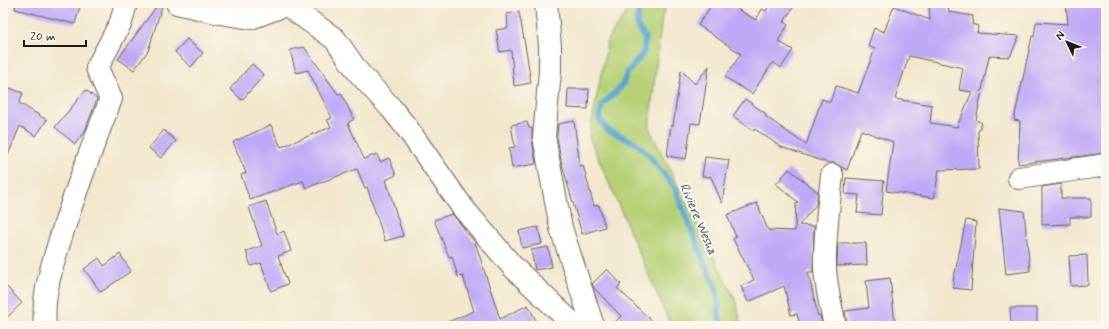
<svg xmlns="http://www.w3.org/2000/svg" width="1109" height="329" viewBox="0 0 1109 329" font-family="Mynerve,sans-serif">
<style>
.green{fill:#b6d076;stroke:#697649}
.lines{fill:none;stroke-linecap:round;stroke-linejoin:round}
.stream{stroke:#55a4cf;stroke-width:6}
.building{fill:#bfa9f6;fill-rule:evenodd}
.street-casing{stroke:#67635a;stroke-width:24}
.street{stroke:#fff;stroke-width:22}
.labels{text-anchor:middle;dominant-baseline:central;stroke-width:4;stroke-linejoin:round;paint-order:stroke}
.water-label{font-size:13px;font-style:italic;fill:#36596d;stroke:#fbf7ec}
</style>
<rect width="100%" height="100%" fill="#fbf7ec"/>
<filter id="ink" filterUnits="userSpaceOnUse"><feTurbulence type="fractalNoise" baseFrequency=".025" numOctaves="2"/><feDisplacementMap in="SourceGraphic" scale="8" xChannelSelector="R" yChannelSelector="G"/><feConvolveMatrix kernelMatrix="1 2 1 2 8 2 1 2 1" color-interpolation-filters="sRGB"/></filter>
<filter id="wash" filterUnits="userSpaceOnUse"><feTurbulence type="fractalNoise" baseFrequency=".012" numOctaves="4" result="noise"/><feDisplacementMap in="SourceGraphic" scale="16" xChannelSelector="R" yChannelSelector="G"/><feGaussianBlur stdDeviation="0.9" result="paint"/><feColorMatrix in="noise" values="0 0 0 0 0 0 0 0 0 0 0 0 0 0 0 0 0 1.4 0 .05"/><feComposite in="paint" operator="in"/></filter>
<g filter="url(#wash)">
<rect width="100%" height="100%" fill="#f2e7cd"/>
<path class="green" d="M633,3H668L662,16L649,128L737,303L741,326H671L589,137L608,39Z"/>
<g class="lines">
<path class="stream" d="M642,3L638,13L637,26L645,38L644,52L627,73L622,86L602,105L599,119L608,130L636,143L647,153L675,188L704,262L716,287L720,326"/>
</g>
<g id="blocks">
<g class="building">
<path d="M16,3H64L80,7L75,24L15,9Z"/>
<path d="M159,3H163L148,51L134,70L118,59Z"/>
<path d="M713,3H727L756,20L762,9L766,11L771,3H796L784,22L788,25L778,41L793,50L781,68L773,62L752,94L725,77L741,54L698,25Z"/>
<path d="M929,3H948L949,12L973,16L972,24L978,26L977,33L1019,36L1010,57L989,56L976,120L982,123L978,132L979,169L939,170L934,198L886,191L893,142L861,130L847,170L834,163H828L781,147L755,129L754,131L733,116L745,99L766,114L765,116L806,145L822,99L830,102L836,86L858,93L875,49L868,46L874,28L884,32L894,6L930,20ZM909,56L963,68L959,90L972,92L957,127L930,123L932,105L895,99Z"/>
<path d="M1078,3H1106V153L1018,164L1020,121L1014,120L1032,36L1034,37L1036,22L1068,24L1066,4Z"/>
<path d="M519,12L527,56L531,83L514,86L511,50L500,52L496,30L508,28L507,14Z"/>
<path d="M187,39L203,53L191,67L175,52Z"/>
<path d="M304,47L338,94L341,93L354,119L348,123L364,159L377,154L380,162L389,158L396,175L386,180L403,236L385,241L367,187L365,188L357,169L306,188L303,181L250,200L241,175L246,173L233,142L271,125L281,147L331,127L327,120L332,118L308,70L296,73L290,50Z"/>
<path d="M252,64L264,75L242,100L230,89Z"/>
<path d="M709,66L700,124L691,123L686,159L667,156L671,125L673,126L681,70L695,84Z"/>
<path d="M7,87L23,93L19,103L47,120L36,136L20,126L4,165H3V93L5,94Z"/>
<path d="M568,89H589L588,109L567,108Z"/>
<path d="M86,90L97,99L84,133L75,144L55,127Z"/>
<path d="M574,121L580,166L583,165L594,206L599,205L605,227L582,234L561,161L557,136L558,124Z"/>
<path d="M527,122L529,128H532V139L536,164L512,168L509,148L515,147L511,125Z"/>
<path d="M164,130L176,141L161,158L149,148Z"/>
<path d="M705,157L729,160L722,203L711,177L702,176Z"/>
<path d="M789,169L818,192L816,205L799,225L814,226L813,272H808L818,316L820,315L822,326H800L797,314L791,315L784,286L748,302L741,286L754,280L733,239L736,237L727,215L757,203L768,230L795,231L796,204L798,202L776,184Z"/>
<path d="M846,178L884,181L881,215L857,213L859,195L845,194Z"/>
<path d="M1061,184V198H1091V217H1070V224L1042,225V187Z"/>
<path d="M266,201L277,234L284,231L291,251L278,256L288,284L271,291L261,263L251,266L246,251L262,246L249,207Z"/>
<path d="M999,208L1024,211L1030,271L1006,274Z"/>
<path d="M452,214L464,228L466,234H468L475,242L500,319L528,305L539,326H438L474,311L463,276L458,277L452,256L449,257L434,220Z"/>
<path d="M966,220L976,222L971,290L953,288L954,273H955Z"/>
<path d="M538,227L542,244L522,248L519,231Z"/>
<path d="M838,243H866L867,265L837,266Z"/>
<path d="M548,247L552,267L535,270L531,250Z"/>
<path d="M120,254L131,271L101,292L84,269L99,258L104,266Z"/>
<path d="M1087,255L1088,285L1071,286L1069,256Z"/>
<path d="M607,269L621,284L617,288L657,326H611L621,316L594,288L592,284Z"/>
<path d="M890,278L895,323L875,326H847L845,311L869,308L866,281Z"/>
<path d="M3,283L22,303L3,321Z"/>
<path d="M1010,308H1037V326H1011Z"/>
</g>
</g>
</g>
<g filter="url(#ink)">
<use href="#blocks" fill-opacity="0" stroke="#67635a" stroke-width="1"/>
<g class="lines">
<defs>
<g id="street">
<path d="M177,3L220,13L251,18L285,5"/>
<path d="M284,3L335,39L358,72L391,108L407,128L463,208L513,267L575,326"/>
<path d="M546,3L550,46V71L544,137L561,228L593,326"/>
<path d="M832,175C829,205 824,237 825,268C826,287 831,307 835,326"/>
<path d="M1019,178L1106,165"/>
<path d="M45,326C42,298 51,269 59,243C74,194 92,147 111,99L97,68L121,22L126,3"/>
</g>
</defs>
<use href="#street" class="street-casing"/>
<use href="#street" class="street"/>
</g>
</g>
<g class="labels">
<g class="water-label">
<text transform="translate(698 219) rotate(67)">Riviere Wesha</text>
</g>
</g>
<rect width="1109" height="329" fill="none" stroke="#fbf7ec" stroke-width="16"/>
<g transform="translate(1067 42) rotate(313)" stroke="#fbf7ec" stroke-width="3" paint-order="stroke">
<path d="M0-3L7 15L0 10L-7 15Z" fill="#1c1c1c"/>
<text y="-6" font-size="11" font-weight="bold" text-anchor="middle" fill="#1c1c1c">N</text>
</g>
<path d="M24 40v6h62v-6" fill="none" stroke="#1c1c1c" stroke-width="2"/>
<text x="30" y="40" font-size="12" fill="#1c1c1c" stroke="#fbf7ec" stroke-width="3" paint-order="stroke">20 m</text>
</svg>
